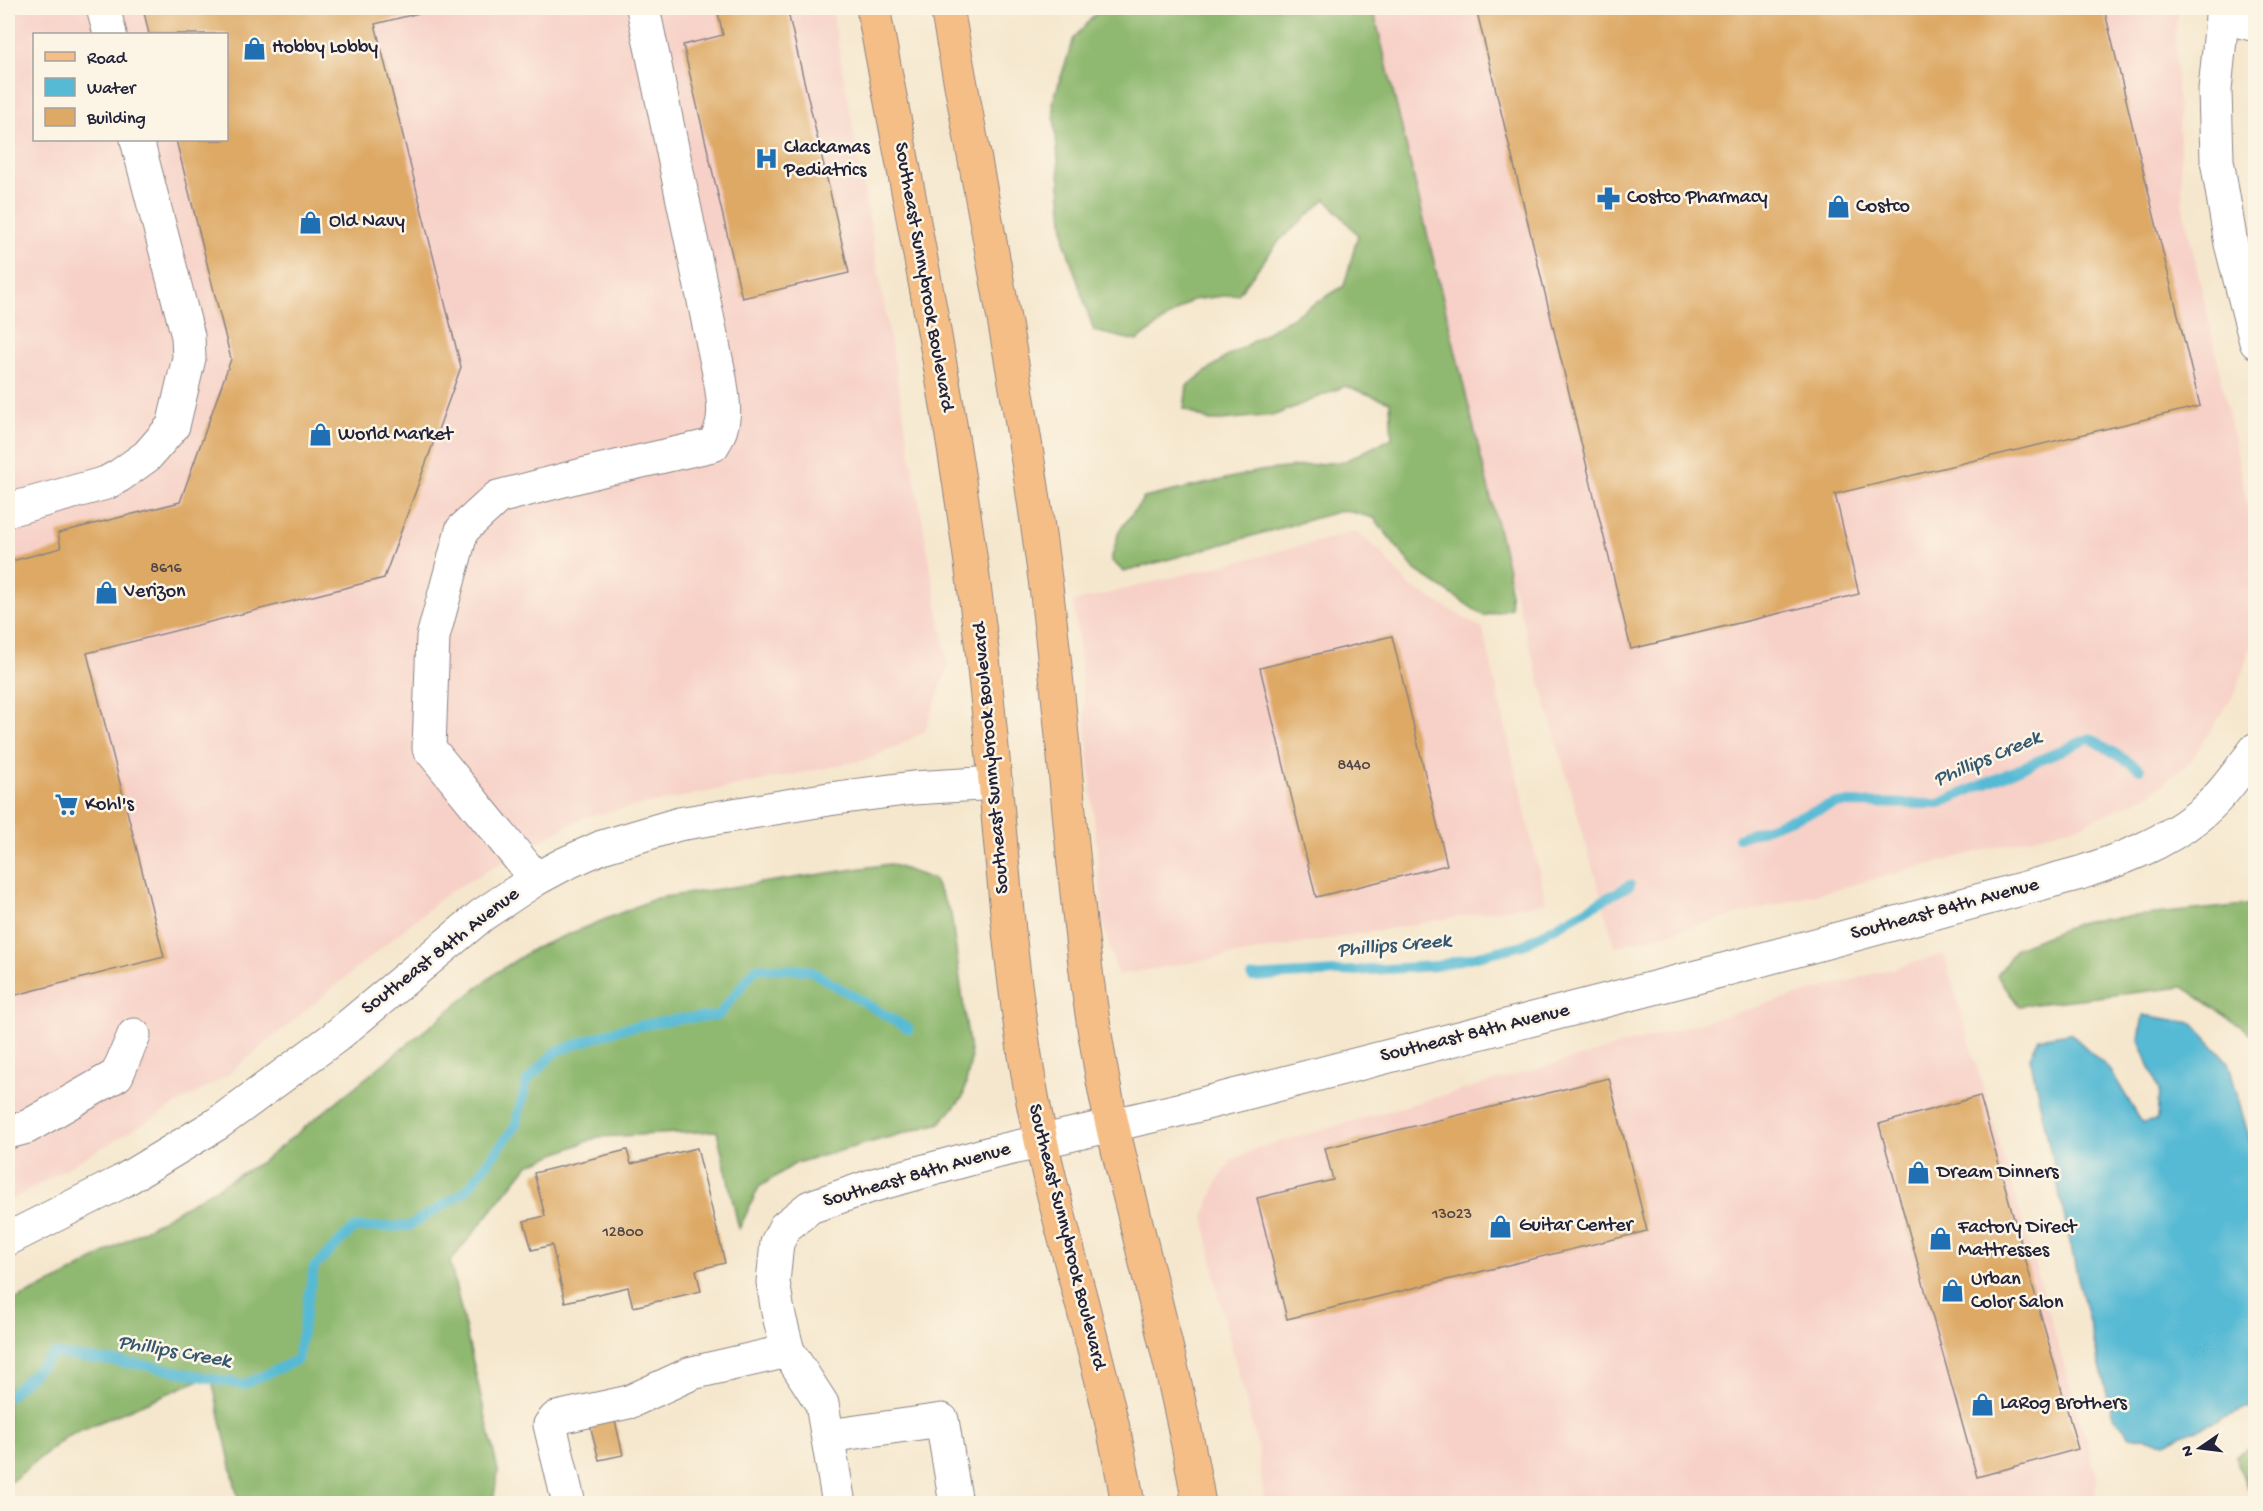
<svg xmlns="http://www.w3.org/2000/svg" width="2263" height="1511" viewBox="0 0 2263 1511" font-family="'Gochi Hand',sans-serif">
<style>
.built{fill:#f7d1c8;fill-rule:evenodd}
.forest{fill:#8fb86f;stroke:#586d55;stroke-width:1.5}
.water{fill:#56bad4;stroke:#3c6e88;stroke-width:1.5}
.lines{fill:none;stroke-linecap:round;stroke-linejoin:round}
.stream{stroke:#56bad4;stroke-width:10}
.building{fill:#dda965}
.minor-casing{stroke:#8c8484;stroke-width:35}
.major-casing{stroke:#8c8484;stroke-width:35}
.minor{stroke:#fff;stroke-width:33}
.major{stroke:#f6be87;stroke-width:33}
.labels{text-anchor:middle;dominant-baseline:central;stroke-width:5;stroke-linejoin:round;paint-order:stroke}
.number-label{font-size:16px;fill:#514446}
.poi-label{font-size:20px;fill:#22223b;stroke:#fcf5e5;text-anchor:start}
.street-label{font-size:20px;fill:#22223b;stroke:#fcf5e5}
.water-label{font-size:21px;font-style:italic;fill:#345771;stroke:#fcf5e5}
</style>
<rect width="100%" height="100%" fill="#fcf5e5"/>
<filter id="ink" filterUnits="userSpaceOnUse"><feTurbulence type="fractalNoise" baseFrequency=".0167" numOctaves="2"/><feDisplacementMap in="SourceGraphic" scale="12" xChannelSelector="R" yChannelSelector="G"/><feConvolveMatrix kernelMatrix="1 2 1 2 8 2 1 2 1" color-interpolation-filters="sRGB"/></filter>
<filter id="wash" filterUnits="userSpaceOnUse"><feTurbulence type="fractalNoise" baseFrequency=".008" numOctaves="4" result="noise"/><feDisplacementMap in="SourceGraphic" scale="24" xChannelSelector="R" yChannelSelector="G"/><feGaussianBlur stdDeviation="1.35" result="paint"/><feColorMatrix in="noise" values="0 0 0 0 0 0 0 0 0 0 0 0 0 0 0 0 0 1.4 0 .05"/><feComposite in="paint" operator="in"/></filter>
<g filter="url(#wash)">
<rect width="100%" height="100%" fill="#f5e7cd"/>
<g class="built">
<path d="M8,8H832L948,666L925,732L870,759L584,817L448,893L226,1076L8,1202ZM34,34H226V140H34Z"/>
<path d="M1373,8H2178L2175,36L2183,207L2213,338L2256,546L2255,634L2236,692L2190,762L2149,795L2084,824L1615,947L1508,570Z"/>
<path d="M1356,532L1379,550L1408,585L1483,629L1546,902L1118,975L1104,930L1078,638L1073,602Z"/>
<path d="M1944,954L2097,1477L2094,1503H1264L1259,1452L1219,1299L1204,1216L1217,1182L1232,1160L1257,1148Z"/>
</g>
<g class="forest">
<path d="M1101,8H1373L1508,570L1511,608L1484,616L1415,570L1374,518L1344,510L1124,572L1111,560L1119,531L1144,498L1260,471L1345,461L1392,438L1390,402L1345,386L1275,415L1210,421L1184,409L1187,386L1223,359L1344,286L1358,235L1326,199L1279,241L1238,294L1192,300L1137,341L1094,331L1065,243L1053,101L1074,38Z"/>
<path d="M890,864L933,879L951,914L971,1059L963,1097L940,1123L796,1163L759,1187L739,1229L717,1131L598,1137L528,1165L450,1262L498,1471L493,1503H239L211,1375L67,1436L8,1484V1303L64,1277L263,1161L497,972L535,948L657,898Z"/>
<path d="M2255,904V1036L2183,987L2019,1006L1997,976L2016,948L2085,921Z"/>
<path d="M2255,1443V1490L2248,1489L2235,1456Z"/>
</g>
<path class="water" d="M2143,1015L2192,1023L2228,1062L2255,1159V1405L2166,1442L2130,1436L2112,1414L2076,1270L2030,1057L2039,1038L2070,1033L2111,1071L2142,1123L2157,1120L2159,1090L2139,1040Z"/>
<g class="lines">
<g class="stream">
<path d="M1738,838L1837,803L1938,804L2090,738L2140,769"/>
<path d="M1252,977L1436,966L1523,945L1630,885"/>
<path d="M8,1397L54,1354L151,1366L243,1385L297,1360L314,1267L354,1228L409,1226L465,1192L515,1127L527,1081L555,1052L620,1029L678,1019L718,1016L756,968L809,970L909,1029"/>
</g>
</g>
<g id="blocks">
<g class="building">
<path d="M143,8H439L375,24L461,367L384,578L87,653L164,957L8,997V562L61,548L58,533L180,502L231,359L176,140H226V34H149Z"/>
<path d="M717,8H787L849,273L742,298L683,45L723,35Z"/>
<path d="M1476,8H2104L2200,406L1835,494L1859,594L1631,649Z"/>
<path d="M1392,636L1447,865L1316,897L1260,668Z"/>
<path d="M1609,1078L1647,1231L1287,1319L1257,1198L1333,1180L1325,1148Z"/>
<path d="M1980,1096L2078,1449L1977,1477L1879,1124Z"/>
<path d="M697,1148L725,1263L696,1270L701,1291L633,1307L628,1287L565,1302L552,1245L532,1250L524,1221L545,1216L534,1173L627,1150L631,1164Z"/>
<path d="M613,1412L623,1455L599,1460L588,1417Z"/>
</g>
</g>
</g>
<g filter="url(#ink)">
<use href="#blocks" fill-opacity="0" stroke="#8c8484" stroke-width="1.5"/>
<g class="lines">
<defs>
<g id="minor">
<path d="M103,8L110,34"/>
<path d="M2223,8L2215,90L2217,160L2231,244L2256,342"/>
<path d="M2222,17L2256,25"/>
<path d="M8,510L106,483L119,476L147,456L173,426L189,358L188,336L137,140"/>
<path d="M536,879L429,748L433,637L462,530L498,497L598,471L713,445C728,423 724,403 720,378L643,8"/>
<path d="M8,1132L27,1127L117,1075L134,1035"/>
<path d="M8,1239L121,1182L217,1124L334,1038L482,915L536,879L564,864L602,847L679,824L829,799L913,788L996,783"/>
<path d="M828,1436L942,1420L956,1504"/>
<path d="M569,1504L550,1425L556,1418L629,1402L692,1373L788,1351"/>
<path d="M839,1504L822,1404L788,1351L778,1312L773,1282L777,1243L785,1227L810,1207L874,1185L991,1153L1187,1108L1716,972L2080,873C2122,859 2163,844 2198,816C2221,798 2238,772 2256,749"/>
</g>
<g id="major">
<path d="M873,8C912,213 954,417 979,625C998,776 1003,929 1029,1080C1054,1223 1104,1361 1128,1504"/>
<path d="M947,8C980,193 1018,377 1043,564C1066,730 1071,899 1100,1064C1108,1112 1120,1159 1132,1206C1156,1305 1182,1403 1199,1504"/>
</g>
</defs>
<use href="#minor" class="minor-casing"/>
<use href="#major" class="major-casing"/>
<use href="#minor" class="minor"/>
<use href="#major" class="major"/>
</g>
</g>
<defs>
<symbol id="shop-bare" viewBox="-9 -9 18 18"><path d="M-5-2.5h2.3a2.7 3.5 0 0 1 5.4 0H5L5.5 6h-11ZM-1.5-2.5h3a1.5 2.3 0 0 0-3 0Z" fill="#1f6fb2" stroke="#fcf5e5" stroke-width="2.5" paint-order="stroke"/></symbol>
<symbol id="hospital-bare" viewBox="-9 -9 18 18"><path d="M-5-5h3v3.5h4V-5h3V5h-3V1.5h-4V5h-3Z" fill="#1f6fb2" stroke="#fcf5e5" stroke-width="2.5" paint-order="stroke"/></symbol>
<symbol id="pharmacy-bare" viewBox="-9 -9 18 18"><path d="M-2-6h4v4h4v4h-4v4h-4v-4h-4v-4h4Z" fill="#1f6fb2" stroke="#fcf5e5" stroke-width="2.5" paint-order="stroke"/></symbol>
<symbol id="supermarket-bare" viewBox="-9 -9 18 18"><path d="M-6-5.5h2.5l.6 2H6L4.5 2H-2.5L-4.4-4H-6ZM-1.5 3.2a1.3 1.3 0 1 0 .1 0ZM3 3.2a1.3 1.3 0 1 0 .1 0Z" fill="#1f6fb2" stroke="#fcf5e5" stroke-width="2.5" paint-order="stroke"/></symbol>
</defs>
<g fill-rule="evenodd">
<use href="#shop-bare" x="238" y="32" width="33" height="33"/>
<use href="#hospital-bare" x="750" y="142" width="33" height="33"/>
<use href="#pharmacy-bare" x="1592" y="182" width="33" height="33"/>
<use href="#shop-bare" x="1822" y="190" width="33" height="33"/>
<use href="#shop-bare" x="294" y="206" width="33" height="33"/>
<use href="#shop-bare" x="304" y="418" width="33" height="33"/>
<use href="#shop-bare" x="90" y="576" width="33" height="33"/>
<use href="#supermarket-bare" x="50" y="788" width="33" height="33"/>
<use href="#shop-bare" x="1902" y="1156" width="33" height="33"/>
<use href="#shop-bare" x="1484" y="1210" width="33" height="33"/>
<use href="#shop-bare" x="1924" y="1222" width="33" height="33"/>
<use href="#shop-bare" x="1936" y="1274" width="33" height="33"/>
<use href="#shop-bare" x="1966" y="1388" width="33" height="33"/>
</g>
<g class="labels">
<g class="number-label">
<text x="166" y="569">8616</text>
<text x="1354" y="766">8440</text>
<text x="1452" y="1215">13023</text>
<text x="623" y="1233">12800</text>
</g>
<g class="poi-label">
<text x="272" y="48">Hobby Lobby</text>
<text x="784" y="148">Clackamas<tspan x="784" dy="23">Pediatrics</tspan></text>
<text x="1627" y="198">Costco Pharmacy</text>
<text x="1856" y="207">Costco</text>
<text x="329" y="222">Old Navy</text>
<text x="338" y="435">World Market</text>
<text x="124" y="592">Verizon</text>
<text x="85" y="805">Kohl's</text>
<text x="1937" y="1173">Dream Dinners</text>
<text x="1519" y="1226">Guitar Center</text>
<text x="1958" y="1228">Factory Direct<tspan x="1958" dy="23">Mattresses</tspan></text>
<text x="1971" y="1280">Urban<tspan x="1971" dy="23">Color Salon</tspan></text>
<text x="2000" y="1404">LaRog Brothers</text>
</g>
<g class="street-label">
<text transform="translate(923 277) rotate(80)">Southeast Sunnybrook Boulevard</text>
<text transform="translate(992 758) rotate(-95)">Southeast Sunnybrook Boulevard</text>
<text transform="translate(1945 910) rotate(-15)">Southeast 84th Avenue</text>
<text transform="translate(441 952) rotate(-38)">Southeast 84th Avenue</text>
<text transform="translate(1475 1034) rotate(-14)">Southeast 84th Avenue</text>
<text transform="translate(917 1176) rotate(-16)">Southeast 84th Avenue</text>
<text transform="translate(1066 1237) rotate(76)">Southeast Sunnybrook Boulevard</text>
</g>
<g class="water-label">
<text transform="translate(1988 760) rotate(-23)">Phillips Creek</text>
<text transform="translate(1394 947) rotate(-5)">Phillips Creek</text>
<text transform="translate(174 1353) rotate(10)">Phillips Creek</text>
</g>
</g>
<rect width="2263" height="1511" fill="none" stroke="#fcf5e5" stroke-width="30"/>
<rect x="33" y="33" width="195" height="108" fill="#fcf5e5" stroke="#a5a1a1" stroke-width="1.5"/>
<rect x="45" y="52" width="30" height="9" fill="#f6be87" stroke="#a5a1a1" stroke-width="1.5"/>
<text x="87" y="63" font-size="18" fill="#22223b">Road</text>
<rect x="45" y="78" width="30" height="18" fill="#56bad4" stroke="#a5a1a1" stroke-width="1.5"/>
<text x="87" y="93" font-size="18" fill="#22223b">Water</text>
<rect x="45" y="108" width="30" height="18" fill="#dda965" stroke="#a5a1a1" stroke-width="1.5"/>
<text x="87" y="123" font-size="18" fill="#22223b">Building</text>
<g transform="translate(2200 1448) rotate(256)" stroke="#fcf5e5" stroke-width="4.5" paint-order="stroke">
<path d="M0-4.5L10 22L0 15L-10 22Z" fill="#22223b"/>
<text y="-9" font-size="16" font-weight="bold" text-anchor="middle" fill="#22223b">N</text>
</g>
</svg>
